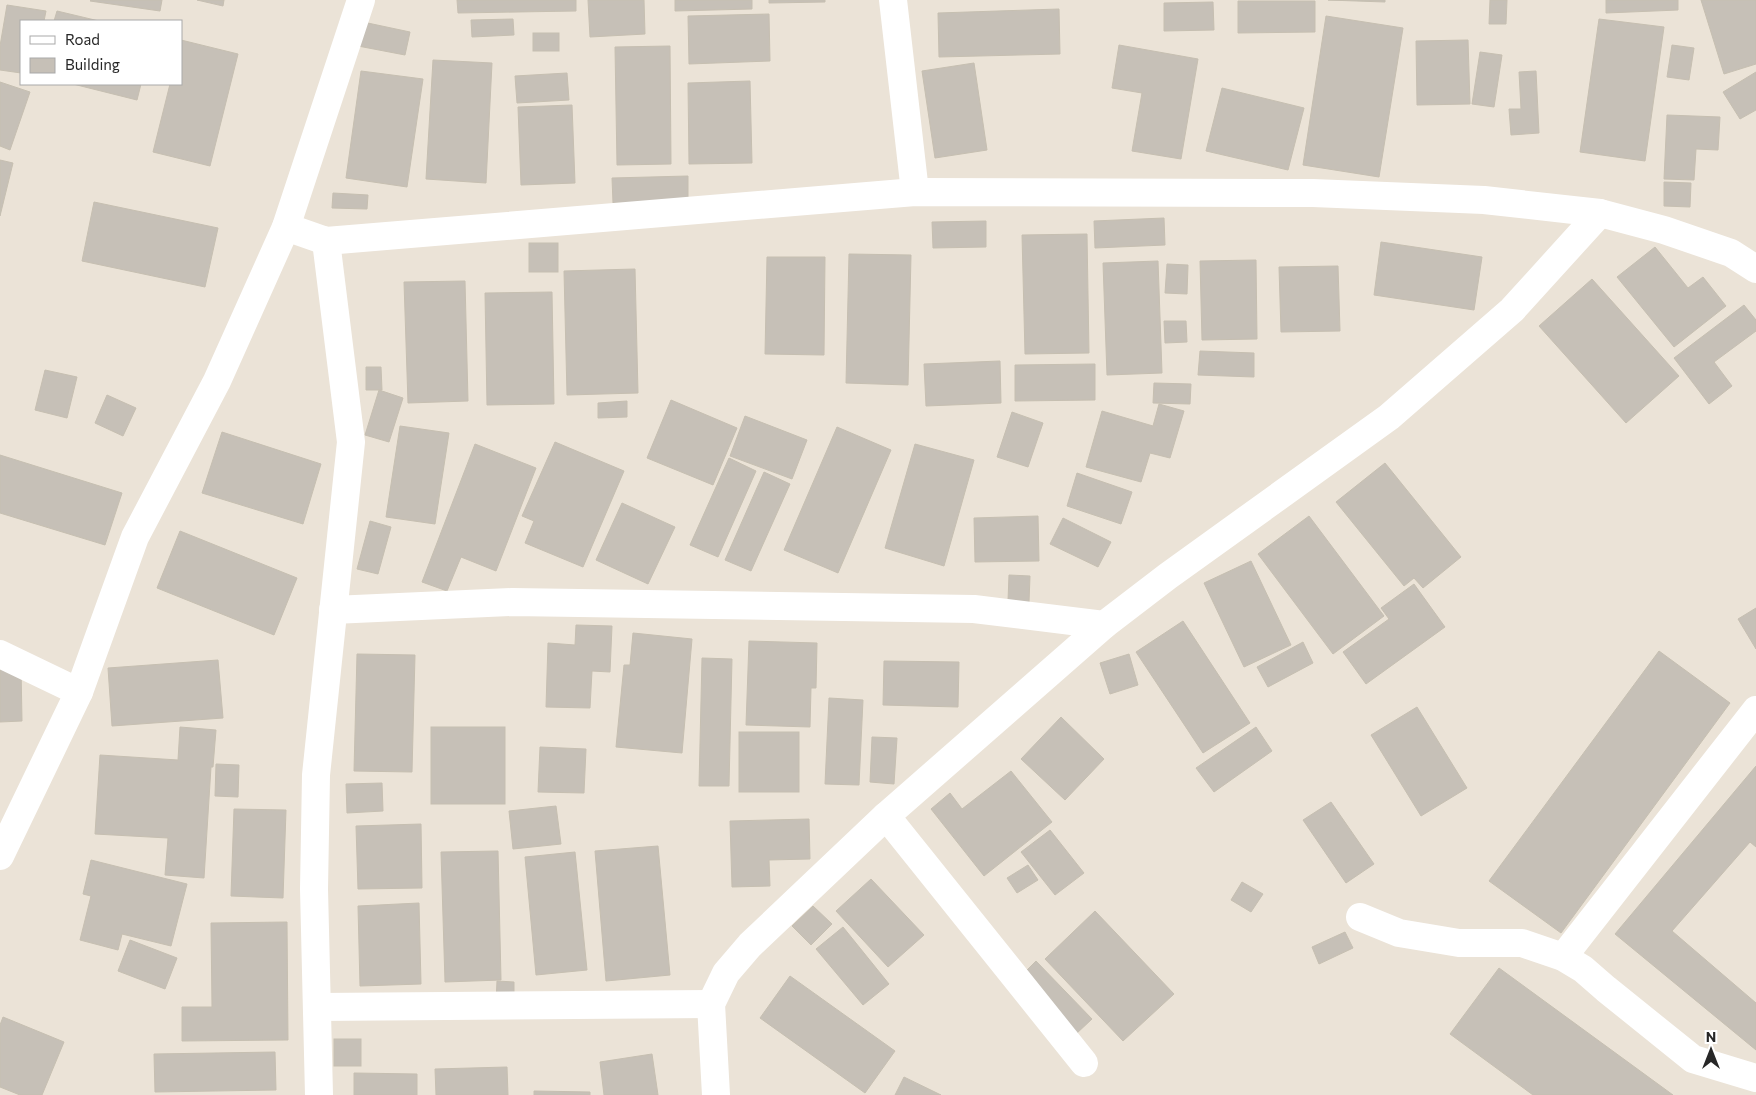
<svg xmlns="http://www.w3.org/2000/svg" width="1756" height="1095" viewBox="0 0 1756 1095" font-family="Commissioner,sans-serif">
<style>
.building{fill:#c6c0b7;stroke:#c6bfb1}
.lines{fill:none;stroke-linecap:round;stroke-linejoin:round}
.minor{stroke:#fff;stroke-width:28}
</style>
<rect width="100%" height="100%" fill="#ebe3d7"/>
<g class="building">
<path d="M91,0H162L160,11L90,1Z"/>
<path d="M197,0H224L223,6Z"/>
<path d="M457,0H576V11L458,13Z"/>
<path d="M588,0H644L645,34L590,37Z"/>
<path d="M675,0H752V9L675,11Z"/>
<path d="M769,0H825V2L769,3Z"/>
<path d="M1328,0H1385V2Z"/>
<path d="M1490,0H1507L1506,24H1489Z"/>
<path d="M1606,0H1678V10L1606,13Z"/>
<path d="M1701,0H1756V64L1724,74Z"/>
<path d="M1238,1H1315V32L1238,33Z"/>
<path d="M1213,2L1214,30L1164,31V3Z"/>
<path d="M7,5L46,11L44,21H21V73L0,70V46Z"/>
<path d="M1059,9L1060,54L939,57L938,13Z"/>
<path d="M57,11L99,21H54Z"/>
<path d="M769,14L770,61L689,64L688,16Z"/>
<path d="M1326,16L1403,28L1379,177L1303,165Z"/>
<path d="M513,19L514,35L472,37L471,20Z"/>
<path d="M1599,19L1664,27L1645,161L1580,152Z"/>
<path d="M363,22L410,32L405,55L358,46Z"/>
<rect x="533" y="33" width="26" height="18"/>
<path d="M181,40L238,54L210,166L153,152L170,84H181Z"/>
<path d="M1468,40L1470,104L1417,105L1416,41Z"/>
<path d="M1119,45L1198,59L1181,159L1132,151L1142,93L1112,88Z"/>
<path d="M1672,45L1694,48L1689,80L1667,77Z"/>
<path d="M670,46L671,164L617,165L615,47Z"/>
<path d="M1480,52L1502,55L1494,107L1472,104Z"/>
<path d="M433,60L492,63L486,183L426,179Z"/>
<path d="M974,63L987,150L935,158L922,71Z"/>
<path d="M361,71L423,79L407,187L346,178Z"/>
<path d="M1536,71L1539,133L1511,135L1509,109H1521L1519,72Z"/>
<path d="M1756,72V110L1740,119L1723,92Z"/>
<path d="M567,73L569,100L517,103L515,76Z"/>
<path d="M750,81L752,163L689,164L688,83Z"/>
<path d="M0,82L30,92L10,150L0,146Z"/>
<path d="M73,84H141L137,100Z"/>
<path d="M1222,88L1304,108L1288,170L1206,151Z"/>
<path d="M572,105L575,183L521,185L518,107Z"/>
<path d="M1667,115L1720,117L1718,150L1696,149L1694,180L1664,179Z"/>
<path d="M0,160L13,163L0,216Z"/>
<path d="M688,176V201L613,203L612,178Z"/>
<path d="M1664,182L1691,183L1690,207L1664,206Z"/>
<path d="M333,193L368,195L367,209L332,208Z"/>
<path d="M94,202L218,228L205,287L82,261Z"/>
<path d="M1164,218L1165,245L1095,248L1094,221Z"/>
<path d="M986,221V247L933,248L932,222Z"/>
<path d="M1087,234L1089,353L1025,354L1022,235Z"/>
<path d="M1381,242L1482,257L1474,310L1374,295Z"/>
<rect x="529" y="243" width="29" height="29"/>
<path d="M1655,247L1688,288L1703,277L1726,306L1674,347L1617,277Z"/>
<path d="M849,254L911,255L908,385L846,383Z"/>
<path d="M767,257H825L824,355L765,354Z"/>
<path d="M1256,260L1257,339L1202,340L1200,261Z"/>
<path d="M1158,261L1162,373L1107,375L1103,263Z"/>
<path d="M1167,264L1188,265L1187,294L1165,293Z"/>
<path d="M1338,266L1340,331L1281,332L1279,267Z"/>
<path d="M635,269L638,393L567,395L564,271Z"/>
<path d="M1592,279L1679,376L1626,423L1539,326Z"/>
<path d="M465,281L468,401L408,403L404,282Z"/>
<path d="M552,292L554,404L487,405L485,293Z"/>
<path d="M1744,305L1756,320V331L1714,362L1732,386L1709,404L1674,358Z"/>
<path d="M1164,321H1186L1187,342L1165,343Z"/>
<path d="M1200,351L1254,353V377L1198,375Z"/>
<path d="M1000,361L1001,403L926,406L924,364Z"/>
<path d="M1095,364V400L1015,401V365Z"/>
<path d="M366,367H381L382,390H366Z"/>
<path d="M45,370L77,377L67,418L35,410Z"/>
<path d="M1154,383L1191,384L1190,404L1153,403Z"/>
<path d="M379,390L403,398L389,442L365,435Z"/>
<path d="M107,395L136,408L123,436L95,423Z"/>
<path d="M671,400L737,428L713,485L647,458Z"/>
<path d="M627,401V417L598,418V403Z"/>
<path d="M1159,404L1184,411L1170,458L1150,453L1141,482L1086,467L1102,411L1153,426Z"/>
<path d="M1012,412L1043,423L1028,467L997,457Z"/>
<path d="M745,416L807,440L792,479L730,456Z"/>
<path d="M400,426L449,433L435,524L386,517Z"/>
<path d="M837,427L891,450L838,573L784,550Z"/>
<path d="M222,432L321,464L303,524L202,493Z"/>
<path d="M555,442L624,471L583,567L525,543L534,521L522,516Z"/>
<path d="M475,444L536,468L496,571L461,557L447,591L422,582Z"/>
<path d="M915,444L974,460L944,566L885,548Z"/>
<path d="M0,455L122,493L105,545L0,513Z"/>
<path d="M729,458L756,471L718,557L690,545Z"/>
<path d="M1385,463L1461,557L1423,588L1414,578L1404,586L1336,502Z"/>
<path d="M764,472L790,484L751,571L725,560Z"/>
<path d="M1077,473L1132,492L1121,524L1067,506Z"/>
<path d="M622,503L675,527L648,584L596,560Z"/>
<path d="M1038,516L1039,561L975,562L974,518Z"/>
<path d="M1309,516L1384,616L1333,654L1258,554Z"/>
<path d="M1063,518L1111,542L1098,567L1050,544Z"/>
<path d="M370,521L391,527L378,574L357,569Z"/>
<path d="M180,531L297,578L274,635L157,588Z"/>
<path d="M1251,561L1291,645L1244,667L1204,583Z"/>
<path d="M1009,575L1030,576L1029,602L1008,601Z"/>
<path d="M1414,584L1445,627L1366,684L1343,652L1389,619L1381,608Z"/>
<path d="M1756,608V649L1738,619Z"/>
<path d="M1183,621L1250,723L1203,753L1136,652Z"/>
<path d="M576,625L612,626L610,672L592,671L590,708L546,707L548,643L575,645Z"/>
<path d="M633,633L692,639L682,753L616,747L624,665H630Z"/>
<path d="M749,641L817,643L816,688H811L810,727L746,725Z"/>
<path d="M1303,642L1313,663L1268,687L1257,667Z"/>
<path d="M1659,651L1730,703L1561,933L1489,881Z"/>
<path d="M357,654L415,655L412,772L354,771Z"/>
<path d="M1129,654L1138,685L1110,694L1100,663Z"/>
<path d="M702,658L732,659L729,786H699Z"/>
<path d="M218,660L223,718L112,726L108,668Z"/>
<path d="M884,661L959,662L958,707L883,705Z"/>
<path d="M21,668L22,721L0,722V669Z"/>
<path d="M829,698L863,700L859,785L825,784Z"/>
<path d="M1417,707L1467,788L1421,816L1371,735Z"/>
<path d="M1061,717L1104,759L1065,800L1021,759Z"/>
<path d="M180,727L216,730L213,767H211L204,878L165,875L168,838L95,834L100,755L178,760Z"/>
<rect x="431" y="727" width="74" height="77"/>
<path d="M1256,727L1272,751L1214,792L1196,768Z"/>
<rect x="739" y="732" width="60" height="60"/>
<path d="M872,737L897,738L894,784L870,782Z"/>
<path d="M540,747L586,749L584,793L538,792Z"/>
<path d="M216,764L239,765L238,797L215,796Z"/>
<path d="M1756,766V847L1750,842L1672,931L1756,1003V1050L1615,934Z"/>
<path d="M1011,771L1052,822L984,876L931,809L950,793L962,809Z"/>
<path d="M382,783L383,811L347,813L346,784Z"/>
<path d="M1331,802L1374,864L1346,883L1303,820Z"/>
<path d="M556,806L561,844L513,849L509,811Z"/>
<path d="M234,809L286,810L283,898L231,896Z"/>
<path d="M809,819L810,859L769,860L770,886L732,887L730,821Z"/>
<path d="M421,824L422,888L358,889L356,826Z"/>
<path d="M1050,830L1084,873L1055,895L1021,852Z"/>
<path d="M658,846L670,975L606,981L595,851Z"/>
<path d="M498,851L501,980L445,982L441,852Z"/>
<path d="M575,852L587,970L536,975L525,857Z"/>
<path d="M91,860L187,884L171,946L122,934L118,950L80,940L91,896L83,894Z"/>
<path d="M1028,865L1038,880L1017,893L1007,878Z"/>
<path d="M871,879L924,935L888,967L836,911Z"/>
<path d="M1242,882L1263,894L1251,912L1231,900Z"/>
<path d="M419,903L421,984L360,986L358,906Z"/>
<path d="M813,906L832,924L811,945L792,926Z"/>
<path d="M1095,911L1174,994L1123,1041L1045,959Z"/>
<path d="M287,922L288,1040L182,1041V1007H212L211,923Z"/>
<path d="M843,927L889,984L863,1005L816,949Z"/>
<path d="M1345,932L1353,948L1319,964L1312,947Z"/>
<path d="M130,940L177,958L165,989L118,971Z"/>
<path d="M1036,961L1092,1019L1076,1034L1021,976Z"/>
<path d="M1499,968L1673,1095H1533L1450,1034Z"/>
<path d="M790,976L895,1051L865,1093L760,1018Z"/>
<path d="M497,981L514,982V1003L496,1002Z"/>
<path d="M3,1017L64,1042L42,1095H20L0,1087V1025Z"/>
<rect x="334" y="1039" width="27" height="27"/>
<path d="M275,1052L276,1090L155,1092L154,1054Z"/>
<path d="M652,1054L658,1095H604L600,1062Z"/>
<path d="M507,1067L508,1095H436L435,1069Z"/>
<path d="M354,1073L417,1074V1095H354Z"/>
<path d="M904,1077L941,1095H895Z"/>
<path d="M534,1091L590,1092V1095H534Z"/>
</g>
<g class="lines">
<g class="minor">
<path d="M893,0L915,192"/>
<path d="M286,227L326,241L915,192L1313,193L1484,200L1600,213L1664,230L1731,253L1756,269"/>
<path d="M333,610L512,602L974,609L1104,625"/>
<path d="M0,654L79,692"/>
<path d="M886,816L1084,1063"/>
<path d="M0,856L79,692L135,537L217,381L286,227L361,0"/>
<path d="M1360,917L1399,933L1459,943H1522L1563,957L1583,969L1606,989L1693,1059L1756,1078"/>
<path d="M1563,957L1756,710"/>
<path d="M318,1007L711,1004"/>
<path d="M319,1095L314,889L316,775L351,442L326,241"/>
<path d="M716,1095L711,1004L726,973L750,945L886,816L1104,625L1168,576L1389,417L1512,310L1600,213"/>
</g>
</g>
<rect x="20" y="20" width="162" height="65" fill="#ffffff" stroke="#a9a9a9"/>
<rect x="30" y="36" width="25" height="8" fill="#ffffff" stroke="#a9a9a9"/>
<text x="65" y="45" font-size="15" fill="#272727">Road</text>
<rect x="30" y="58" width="25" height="15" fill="#c6c0b7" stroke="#a9a9a9"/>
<text x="65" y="70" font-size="15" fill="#272727">Building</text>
<g transform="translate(1711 1050)" stroke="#ffffff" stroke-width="4" paint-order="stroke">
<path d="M0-4L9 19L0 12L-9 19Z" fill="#272727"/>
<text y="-8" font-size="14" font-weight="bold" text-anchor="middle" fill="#272727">N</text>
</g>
</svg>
